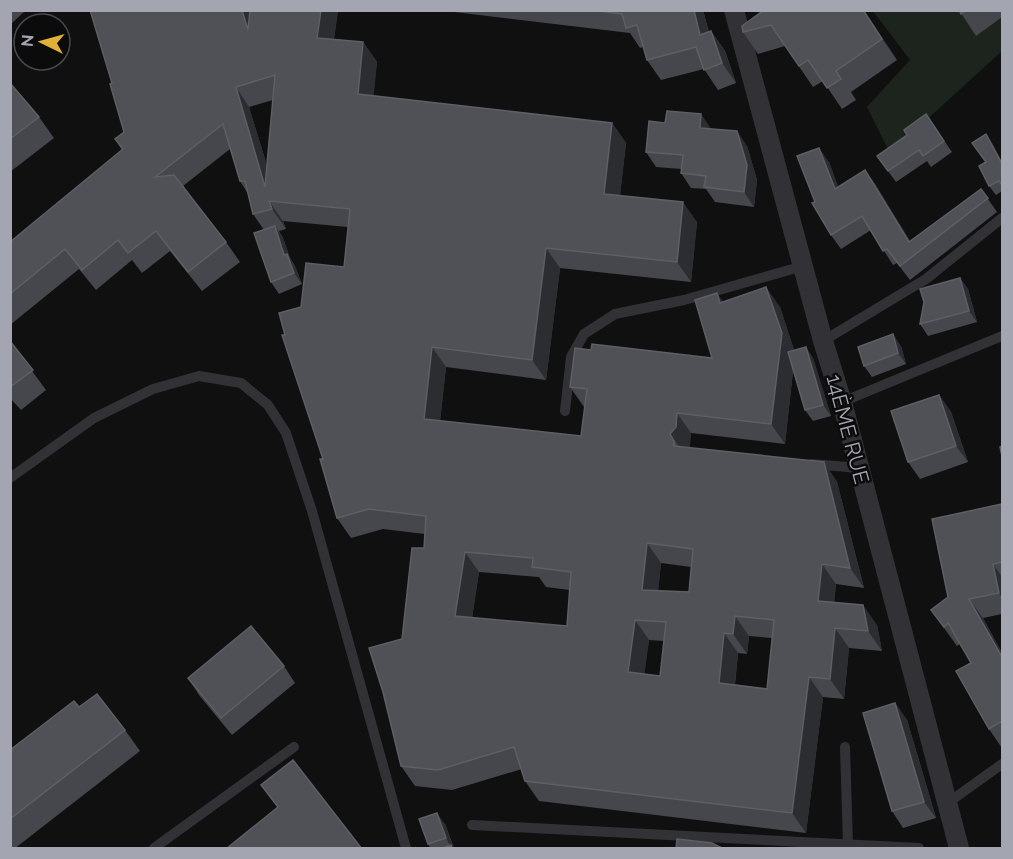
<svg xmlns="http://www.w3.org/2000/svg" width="1013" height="859" viewBox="0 0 1013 859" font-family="Raleway,sans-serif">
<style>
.green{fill:#1d241e}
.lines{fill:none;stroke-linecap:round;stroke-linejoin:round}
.lane{stroke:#323236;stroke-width:10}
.street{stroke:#323236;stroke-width:20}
.wall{fill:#46474c;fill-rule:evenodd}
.shaded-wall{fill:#2c2d30}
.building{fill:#505157;stroke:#5d5f65;stroke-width:1.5;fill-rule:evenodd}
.labels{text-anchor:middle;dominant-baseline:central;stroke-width:5;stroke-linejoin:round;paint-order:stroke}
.street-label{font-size:21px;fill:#a3a6b1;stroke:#0b0b0c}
</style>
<rect width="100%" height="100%" fill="#101011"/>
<path class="green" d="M873,11H1002V51L890,153L867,107L910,60Z"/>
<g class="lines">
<g class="lane">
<path d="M823,341L926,279L1002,218"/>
<path d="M842,402L1002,336"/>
<path d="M565,411L571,357L584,334L615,314L684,300L803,266"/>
<path d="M812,464L859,468"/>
<path d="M10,478L94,418L153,389L199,376L241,383L268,405L286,433L312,511L406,848"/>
<path d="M845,747L848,845"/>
<path d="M949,802L1002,764"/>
<path d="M472,825L919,848"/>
<path d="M154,848L294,747"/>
</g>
<path class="street" d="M734,10L823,341L842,402L959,848"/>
</g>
<g class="wall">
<path d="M10,10H26L10,25Z"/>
<path d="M338,10L334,39L363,42L377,62L373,96L612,123L626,143L620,195L697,222L691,282L560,268L546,380L446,367L440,421L581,436L585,407H584L570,387L591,350L712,358L724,302L780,307L794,350L813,358L831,416L813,421L805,410L793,371L785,444L691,433L689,448L824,462L837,482L864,588L836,584L834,603L877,625L882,651L849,648L844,699L823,697L806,833L539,801L525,781L522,769L452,790L415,786L401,766L402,639L424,548L425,534L383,529L351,538L337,518L323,459L285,335L301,307L344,267L348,227L283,221L286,229L279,231L283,238L290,258L295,266L302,284L279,294L271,282L264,230L253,214L248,194L240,181L230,149L183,186L226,242L240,262L202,291L170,251L142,273L132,260L96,290L79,269L10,325V242L122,150L115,139ZM273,100L267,166L249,107ZM661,563L691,567L689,592L658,591ZM479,572L539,577L546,587L570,590L567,626L472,618ZM749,636L772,638L767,689L735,685L738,653L747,654ZM649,640L664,641L660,676L644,674Z"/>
<path d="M438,10H703L709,32L711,31L725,51L736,83L718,90L704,69L661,80L647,60L643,47L640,48L630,33Z"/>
<path d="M864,10L897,60L851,92L856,100L842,109L823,81L813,87L785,46L758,54L743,32L742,26Z"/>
<path d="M959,10H1002V17L976,36Z"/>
<path d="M10,83L39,117L54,138L10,172Z"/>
<path d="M926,114L952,152L931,167L927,161L896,182L877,156L907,135Z"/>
<path d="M712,129L747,146L757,180L754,207L715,202L706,189L691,188L681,173V169L656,167L646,152Z"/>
<path d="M992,143L1002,162V191L996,195L989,186L986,162Z"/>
<path d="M829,162L838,187L865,170L875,184L910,241L981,189L997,212L910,280L897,263L893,265L871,230L841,249L831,235L815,202Z"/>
<path d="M960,278L968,289L977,322L928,336L920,324Z"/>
<path d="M10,341L46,390L21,410L10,398Z"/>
<path d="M901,346L906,364L872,377L864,366Z"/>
<path d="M939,395L951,412L968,462L920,479L908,462Z"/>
<path d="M1002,504V614L983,618L1002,653V748L989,729L971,663L960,644L957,646L931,610L948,597Z"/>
<path d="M284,666L295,683L232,735L199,695L188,678Z"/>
<path d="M895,703L907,720L936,818L903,828L892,811Z"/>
<path d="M79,707L125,730L140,751L14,849H10V750Z"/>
<path d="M445,824L454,848L431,849L428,844Z"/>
</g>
<g class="shaded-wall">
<path d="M242,10H250L248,30Z"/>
<path d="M321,10H338L331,58L317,38Z"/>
<path d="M694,10H703L714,55L700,35Z"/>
<path d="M863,10H864L897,60L882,39Z"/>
<path d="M711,31L725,51L736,83L722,63Z"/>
<path d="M363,42L377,62L372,114L358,94Z"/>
<path d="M236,87L249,107L278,201L265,187Z"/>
<path d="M701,114L712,130L700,128Z"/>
<path d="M612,123L626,143L618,214L604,194Z"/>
<path d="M737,131L747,146L757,180L754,207L744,192Z"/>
<path d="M986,134L992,143L1002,162V164Z"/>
<path d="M819,148L829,162L844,203L835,189Z"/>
<path d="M865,170L875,184L919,256L909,242Z"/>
<path d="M269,201L283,221L286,229L272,209Z"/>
<path d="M683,202L697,222L691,282L677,262Z"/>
<path d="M275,226L283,238L290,258L295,266L302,284L294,273L284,255Z"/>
<path d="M546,248L560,268L546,380L532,360Z"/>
<path d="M960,278L968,289L977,322L969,311Z"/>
<path d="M766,287L780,307L795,353L785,444L771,424Z"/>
<path d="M717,293L731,313L720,303Z"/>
<path d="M893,334L901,346L906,364L898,353Z"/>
<path d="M432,347L446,367L438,439L424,419Z"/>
<path d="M806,347L813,358L831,416L823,405Z"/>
<path d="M939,395L951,412L968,462L956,446Z"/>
<path d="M677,413L691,433L690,447L684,454L670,434Z"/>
<path d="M824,462L837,482L864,588L850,568Z"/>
<path d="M647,543L661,563L656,610L642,590Z"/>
<path d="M465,552L479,572L469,636L455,616Z"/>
<path d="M822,564L836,584L832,621L818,601Z"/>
<path d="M993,564L1002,577V598L999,593Z"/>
<path d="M969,599L983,618L1002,653V657Z"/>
<path d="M863,605L877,625L882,651L868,631Z"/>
<path d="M735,616L749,636L747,654L733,634Z"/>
<path d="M635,620L649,640L642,692L628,672Z"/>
<path d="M835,628L849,648L844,699L830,679Z"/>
<path d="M724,633L738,653L733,703L719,683Z"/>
<path d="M809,677L823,697L806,833L792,813Z"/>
<path d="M895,703L907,720L936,818L924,802Z"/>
<path d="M437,813L445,824L454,849H452L446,838Z"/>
</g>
<g class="building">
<path d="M90,10H242L248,30L250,10H321L317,38L363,42L358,94L612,123L604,194L683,202L677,262L546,248L532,360L432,347L424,419L581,436L587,389L570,387L575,348L591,350L592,344L712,358L695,300L717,293L720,303L766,287L782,333L771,424L677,413L676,427L670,434L674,441V446L824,462L850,568L822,564L818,601L863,605L868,631L835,628L830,679L809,677L792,813L525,781L514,747L438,770L401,766L383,692L369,648L402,639L412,548H424L426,516L369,509L337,518L320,459H323L282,335H285L279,313L301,307L306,263L344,267L350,209L269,201L272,209L253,214L245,181H240L223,124L155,177L174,175L226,242L188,272L156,231L128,253L118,240L82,270L65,249L10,294V242L123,149L115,139L124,132L110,84L112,83ZM275,75L265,187L236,87ZM647,543L693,549L689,592L642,590ZM465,552L533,558L532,567L571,572L567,626L455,616ZM735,616L774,620L767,689L719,683L724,633L733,634ZM635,620L666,622L660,676L628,672Z"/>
<path d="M591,10H694L700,35L711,31L722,63L704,70L696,47L647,60L637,25L626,28L622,14Z"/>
<path d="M764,10H863L882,39L836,71L841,79L827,88L808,60L799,66L771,25L743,32L742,26Z"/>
<path d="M959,10H967L961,14Z"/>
<path d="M10,83L39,117L10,139Z"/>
<path d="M667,111L701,114L700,128L737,131L747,165L744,192L704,187L706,176L681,173L683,155L646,152L649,121L665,123Z"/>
<path d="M926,114L944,141L923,156L919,150L888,171L877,156L907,135L904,130Z"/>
<path d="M986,134L1002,164V185L999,181L989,186L979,166L986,162L972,143Z"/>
<path d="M819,148L835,189L865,170L909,242L981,189L988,198L900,266L887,249L883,251L862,216L831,235L812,203L815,202L797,156Z"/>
<path d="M275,226L284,255L287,254L294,273L271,282L254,233Z"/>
<path d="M960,278L969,311L920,324L924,302L920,289Z"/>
<path d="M893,334L898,353L864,366L858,347Z"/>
<path d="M10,341L33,370L10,387Z"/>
<path d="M806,347L823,405L805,410L788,352Z"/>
<path d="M939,395L956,446L908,462L891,411Z"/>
<path d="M1002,446V456L1000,447Z"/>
<path d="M1002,504V562L993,564L999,593L969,599L1002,657V721L989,729L956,671L971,663L948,623L944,627L931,610L948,597L932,519Z"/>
<path d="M251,626L284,666L221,718L188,678Z"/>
<path d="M97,694L125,730L10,819V750L74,701L79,707Z"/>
<path d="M895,703L924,802L892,811L863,713Z"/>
<path d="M293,760L362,849H226L278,807L261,785Z"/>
<path d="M437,813L446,838L428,844L419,819Z"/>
<path d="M677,839L712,843L724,849H676Z"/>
<path d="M451,845L452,849H440Z"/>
</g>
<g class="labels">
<g class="street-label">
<text transform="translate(848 429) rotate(75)">14ÈME RUE</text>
</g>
</g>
<rect width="1013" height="859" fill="none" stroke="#a3a6b1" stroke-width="24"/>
<g transform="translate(42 42) rotate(275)"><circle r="28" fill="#0b0b0c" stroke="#48494e" stroke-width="1.5"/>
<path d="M0-4.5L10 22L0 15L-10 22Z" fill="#e1b039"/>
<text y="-9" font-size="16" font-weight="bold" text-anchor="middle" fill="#a3a6b1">N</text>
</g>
</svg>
